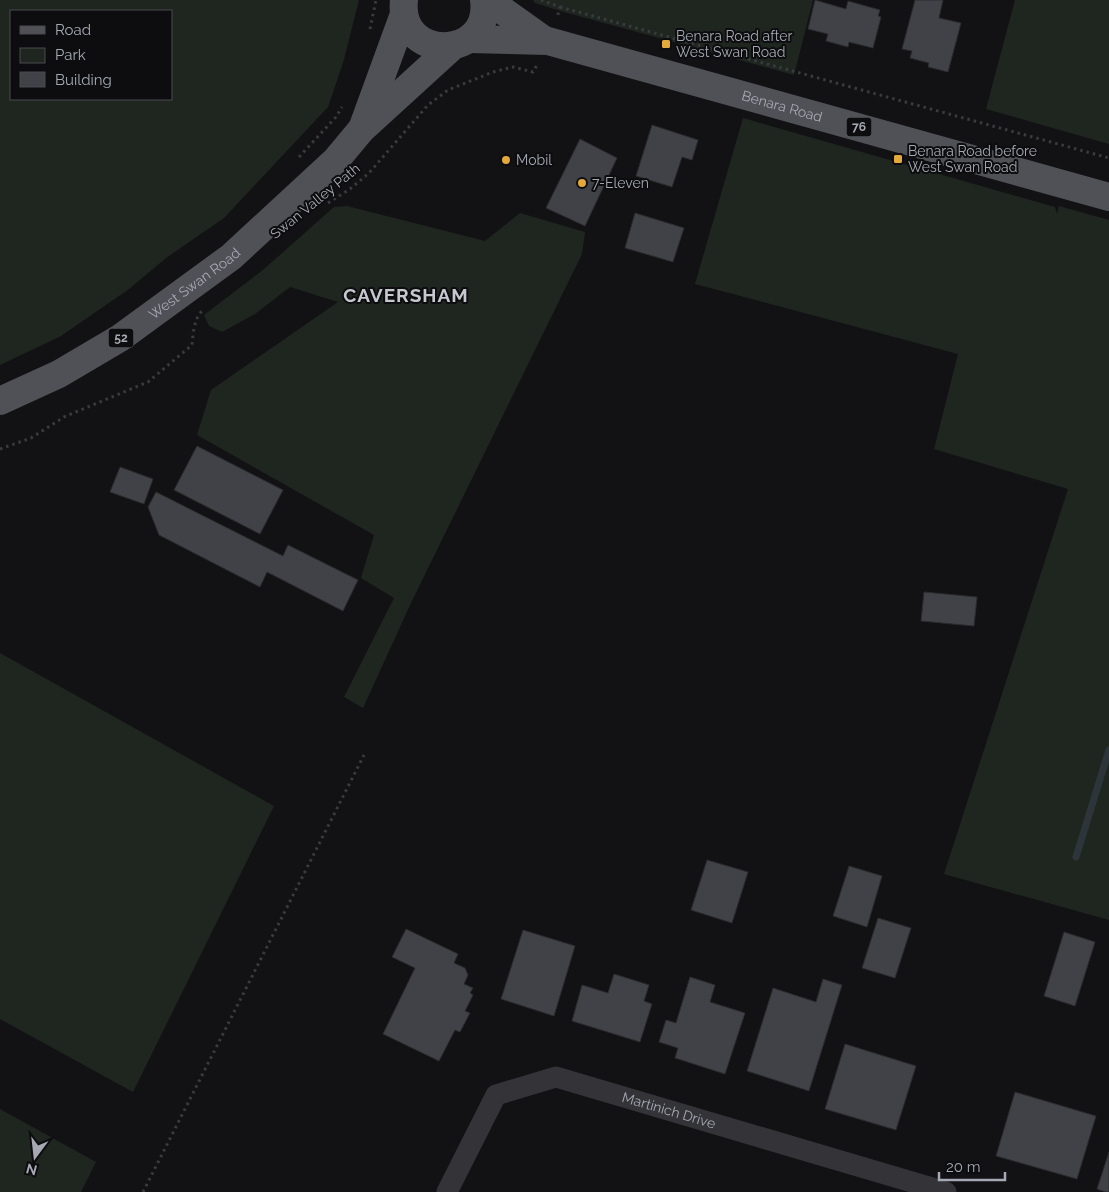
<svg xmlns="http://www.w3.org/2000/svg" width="1109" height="1192" viewBox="0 0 1109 1192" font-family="Raleway,sans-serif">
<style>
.green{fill:#1f2620;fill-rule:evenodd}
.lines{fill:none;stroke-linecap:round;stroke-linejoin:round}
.stream{stroke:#2d353b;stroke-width:7}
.building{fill:#414247;stroke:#2c2c2f}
.path{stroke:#3a3b3f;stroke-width:3;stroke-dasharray:2.5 4;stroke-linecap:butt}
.street{stroke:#343438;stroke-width:21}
.primary{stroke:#505157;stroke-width:28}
.poi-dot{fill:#e3aa3b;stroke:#0d0d0f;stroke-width:2}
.labels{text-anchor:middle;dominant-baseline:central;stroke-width:4;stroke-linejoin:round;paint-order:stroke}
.shield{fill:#0d0d0f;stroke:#777a82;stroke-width:1}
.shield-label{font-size:12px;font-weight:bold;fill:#a5a9b3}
.poi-label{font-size:14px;fill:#a5a9b3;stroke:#0d0d0f;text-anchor:start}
.street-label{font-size:14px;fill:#a5a9b3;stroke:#0d0d0f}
.district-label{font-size:19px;font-weight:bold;letter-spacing:1px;fill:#c5c8cf;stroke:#0d0d0f}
</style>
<rect width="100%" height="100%" fill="#121214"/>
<g class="green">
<path d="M0,0H359L343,63L328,107L224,218L166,258L129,289L61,336L0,365ZM11,11H171V99H11Z"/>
<path d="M533,0H813L794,75L564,12L535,3Z"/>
<path d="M1015,0H1109V144L986,109Z"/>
<path d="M743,118L1055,207L1057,214L1059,206L1109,220V920L944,874L1068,489L934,449L958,354L695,284Z"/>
<path d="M347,206L485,241L520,213L585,232L582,254L411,603L363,708L344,697L394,598L361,578L374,535L197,435L211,390L338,302L290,287L255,314L222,332L209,326L204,315L264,269L334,207Z"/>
<path d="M0,653L274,806L133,1092L0,1019Z"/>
<path d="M0,1109L96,1162L81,1192H0Z"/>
</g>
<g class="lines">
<path class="stream" d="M1076,857L1109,750"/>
</g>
<g class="building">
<path d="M815,0L846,9L848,1L880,10L878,16L881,17L873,48L849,42L848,47L826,41L828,34L808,29Z"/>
<path d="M915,0H943L939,18L961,23L948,72L928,67L929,63L910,58L912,51L902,49Z"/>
<path d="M652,125L698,140L692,160L682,157L672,187L636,176Z"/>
<path d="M580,139L617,158L585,226L546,208Z"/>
<path d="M635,213L684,228L673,262L625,248Z"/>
<path d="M197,446L283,490L260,534L174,490Z"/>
<path d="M120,467L153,479L144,504L110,492Z"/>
<path d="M156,492L283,556L288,545L358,580L343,611L267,572L260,587L159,535L148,507Z"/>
<path d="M924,592L977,597L974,626L921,621Z"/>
<path d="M707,860L748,872L732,923L691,910Z"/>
<path d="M849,866L882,876L867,927L833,916Z"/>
<path d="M878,918L911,928L895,978L862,968Z"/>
<path d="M406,929L458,954L454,963L465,968L468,975L464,984L473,988L470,993L473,995L465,1011L470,1013L460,1032L455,1030L439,1061L383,1034L415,968L392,957Z"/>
<path d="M523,930L575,946L554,1016L501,999Z"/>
<path d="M1064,932L1095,942L1075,1006L1044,996Z"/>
<path d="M614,974L649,985L644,1001L652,1004L640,1042L572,1021L582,985L608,993Z"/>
<path d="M690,977L715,985L710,1002L745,1013L725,1074L675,1058L678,1048L659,1042L666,1020L676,1023Z"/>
<path d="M823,979L842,985L809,1091L747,1071L773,988L816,1002Z"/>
<path d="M845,1044L916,1066L896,1130L825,1109Z"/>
<path d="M1015,1092L1096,1116L1077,1179L996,1156Z"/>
<path d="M1109,1152V1192H1106L1097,1189Z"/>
</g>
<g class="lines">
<g class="path">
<path d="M541,0L560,7L557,18"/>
<path d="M560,7L1109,158"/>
<path d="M370,29L376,0"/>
<path d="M299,157L336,117L342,107"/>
<path d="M328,203L350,189L369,173L428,105L448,90L493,72L513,67L533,72L537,65"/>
<path d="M0,449L31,438L64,417L148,382L192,345C193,334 194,319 202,311"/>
<path d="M143,1192L364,755"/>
</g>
<path class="street" id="s1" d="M447,1192L496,1095L556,1077L946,1192"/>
<g class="primary">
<path d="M404,0C397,62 492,61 484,0"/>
<path d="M488,0L544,40"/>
<path id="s2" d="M469,39L548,41L1109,197"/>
<path d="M362,129L404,14"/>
<path id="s3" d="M0,401L59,374L120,338L231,257L336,160L361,130L453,46"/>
</g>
</g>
<g class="poi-dot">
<rect x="661" y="39" width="10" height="10" rx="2.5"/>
<rect x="893" y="154" width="10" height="10" rx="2.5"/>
<circle cx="506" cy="160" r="5"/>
<circle cx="582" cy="183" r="5"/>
</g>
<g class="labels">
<g class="shield">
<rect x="846.5" y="117.5" width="25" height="19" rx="4"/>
<rect x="108.5" y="328.5" width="25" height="19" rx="4"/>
</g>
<g class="shield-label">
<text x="859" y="127">76</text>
<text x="121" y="338">52</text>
</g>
<g class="poi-label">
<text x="676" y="36">Benara Road after<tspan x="676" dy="16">West Swan Road</tspan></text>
<text x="908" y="151">Benara Road before<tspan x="908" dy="16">West Swan Road</tspan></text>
<text x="516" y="160">Mobil</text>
<text x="592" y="183">7-Eleven</text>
</g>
<g class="street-label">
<text stroke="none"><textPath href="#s2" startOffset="322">Benara Road</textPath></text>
<text transform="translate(315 201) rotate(-39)">Swan Valley Path</text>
<text stroke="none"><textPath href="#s3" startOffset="228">West Swan Road</textPath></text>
<text stroke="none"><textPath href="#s1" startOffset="289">Martinich Drive</textPath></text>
</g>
<g class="district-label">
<text x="406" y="295">CAVERSHAM</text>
</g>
</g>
<rect x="10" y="10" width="162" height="90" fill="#0d0d0f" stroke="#4a4b51"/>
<rect x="20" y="26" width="25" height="8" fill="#505157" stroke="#4a4b51"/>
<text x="55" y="35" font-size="15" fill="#a5a9b3">Road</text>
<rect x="20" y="48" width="25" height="15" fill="#1f2620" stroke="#4a4b51"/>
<text x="55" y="60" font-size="15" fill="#a5a9b3">Park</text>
<rect x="20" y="72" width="25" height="15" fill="#414247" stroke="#4a4b51"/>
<text x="55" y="85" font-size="15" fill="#a5a9b3">Building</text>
<g transform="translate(35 1157) rotate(195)" stroke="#0d0d0f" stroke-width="4" paint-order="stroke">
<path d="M0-4L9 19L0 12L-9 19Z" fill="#a5a9b3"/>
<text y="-8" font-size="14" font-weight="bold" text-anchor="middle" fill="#a5a9b3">N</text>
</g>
<path d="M939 1172v8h66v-8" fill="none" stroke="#a5a9b3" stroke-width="2.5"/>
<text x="946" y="1172" font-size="15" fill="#a5a9b3" stroke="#0d0d0f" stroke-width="4" paint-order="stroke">20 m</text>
</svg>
